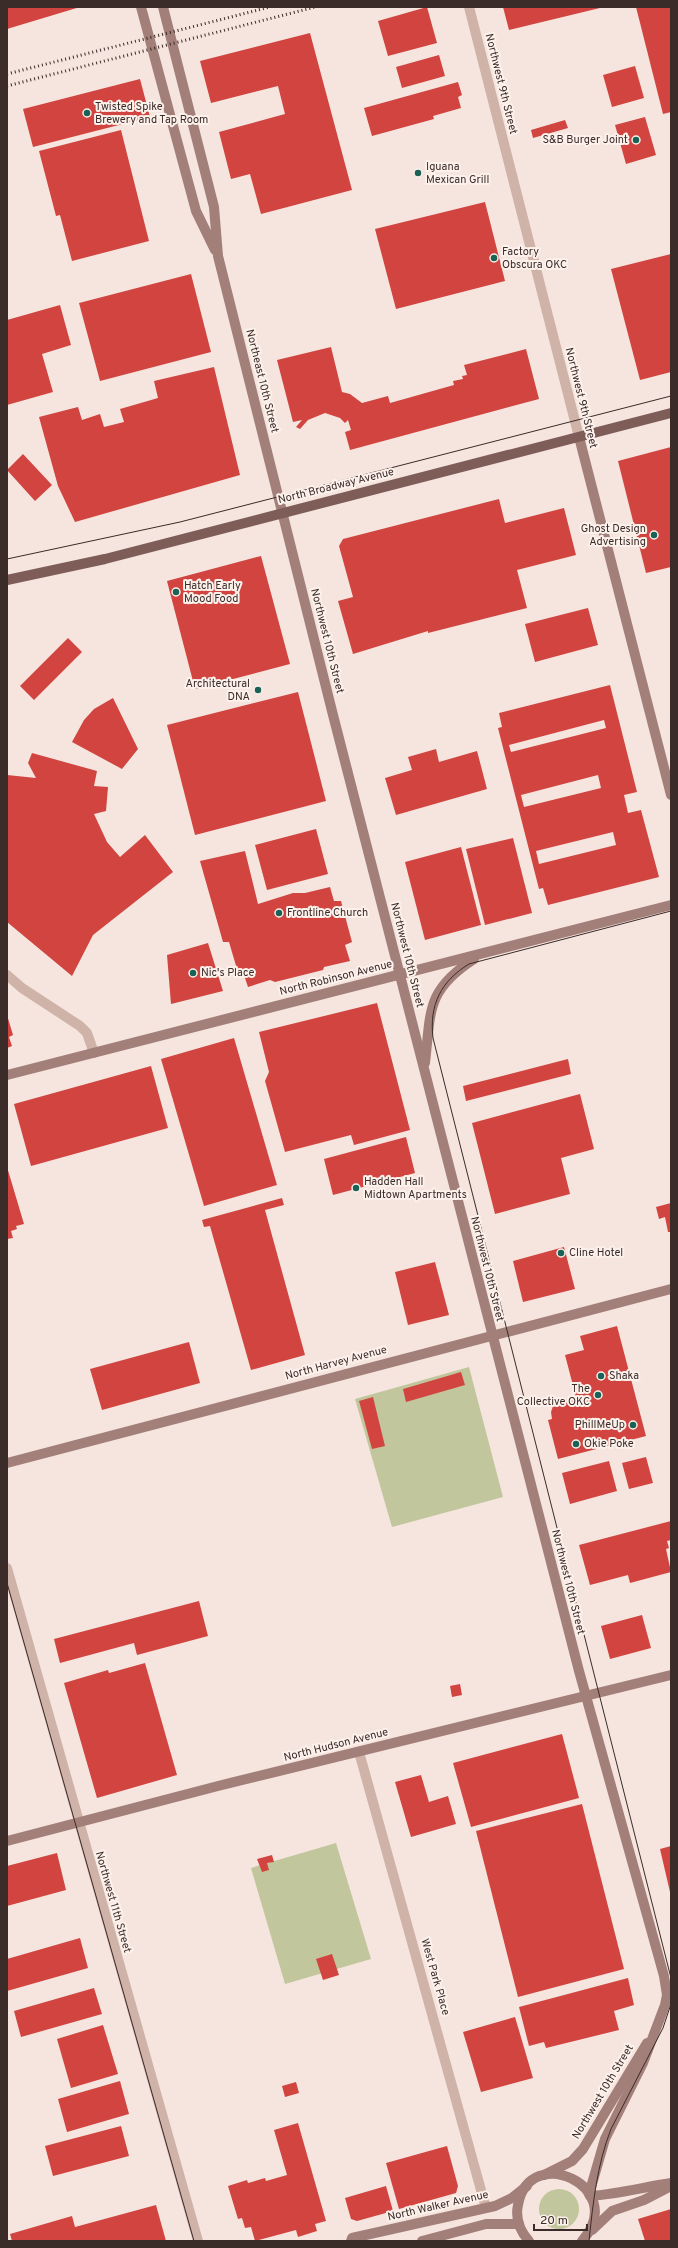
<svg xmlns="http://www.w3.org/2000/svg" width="678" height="2248" viewBox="0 0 678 2248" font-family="Overpass,sans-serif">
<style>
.green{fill:#c1c69c}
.building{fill:#d14440;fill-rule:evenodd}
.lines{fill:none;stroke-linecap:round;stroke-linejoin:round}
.street{stroke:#cfb2a8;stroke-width:10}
.secondary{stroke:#a37f79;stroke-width:10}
.primary{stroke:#7e5d59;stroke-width:10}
.tram{stroke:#3b2b29;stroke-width:1}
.rail{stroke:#3b2b29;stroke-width:3;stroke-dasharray:1 3;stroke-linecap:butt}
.poi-dot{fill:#1a6156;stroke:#fcf1eb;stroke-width:1.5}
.labels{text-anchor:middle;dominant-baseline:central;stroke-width:4;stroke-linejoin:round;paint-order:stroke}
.street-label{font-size:11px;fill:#3b2b29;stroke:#fcf1eb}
.poi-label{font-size:11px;fill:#3b2b29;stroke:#fcf1eb;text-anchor:start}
</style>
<rect width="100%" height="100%" fill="#f5e5de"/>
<g class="green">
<path d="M469,1367L503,1497L392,1527L355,1399Z"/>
<path d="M336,1843L371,1959L285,1984L251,1868Z"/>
<circle cx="559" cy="2209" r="20"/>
</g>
<g class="building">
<path d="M7,7H80L7,29Z"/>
<path d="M427,7L437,43L388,56L378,21Z"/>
<path d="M503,7H600V8L509,30Z"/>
<path d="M636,7H671V112L663,114Z"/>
<path d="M310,33L352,190L261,214L250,174L231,179L219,132L285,114L278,86L211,103L200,61Z"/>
<path d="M439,55L445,76L402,88L396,67Z"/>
<path d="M635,66L644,98L612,107L603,75Z"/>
<path d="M140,79L150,117L33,147L23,109Z"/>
<path d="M458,82L462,95L458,97L461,108L433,116L434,119L372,136L364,108Z"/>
<path d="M645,117L656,155L626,164L615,125Z"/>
<path d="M565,120L568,128L533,138L531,130Z"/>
<path d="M121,130L149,241L72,261L60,215L56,216L39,151Z"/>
<path d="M485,202L505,281L396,309L375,229Z"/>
<path d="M671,254V372L640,380L611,269Z"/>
<path d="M191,274L211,352L100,381L79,303Z"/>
<path d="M60,305L71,345L42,354L53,392L7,405V320Z"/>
<path d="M331,347L342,392L350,394L362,403L388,396L390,403L454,385L453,381L463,379L462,376L467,375L464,365L526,349L539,399L350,450L345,432L351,430L348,420L345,423L340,418L325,413L308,420L300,429L296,427L302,420L293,422L277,360Z"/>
<path d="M214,367L240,475L75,522L58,486L39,417L78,407L82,420L100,414L104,427L124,422L120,409L158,398L154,381Z"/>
<path d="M671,447V567L646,573L618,461Z"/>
<path d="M23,454L52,485L35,501L7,470Z"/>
<path d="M499,499L505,523L564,508L576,555L517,570L527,608L428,633V631L353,654L338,601L353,597L339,546L343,539Z"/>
<path d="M261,556L290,664L195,689L167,581Z"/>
<path d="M588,608L598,645L535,662L525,624Z"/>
<path d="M68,638L82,652L34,700L20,686Z"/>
<path d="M610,685L637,792L624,795L628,813L641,810L659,877L548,905L543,888L539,889L498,728L502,727L499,713ZM604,720L606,728L511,752L509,745ZM598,775L601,788L524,807L521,795ZM613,832L616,845L539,864L536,851Z"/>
<path d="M298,692L326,801L195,835L167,725Z"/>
<path d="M113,698L138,749L122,769L72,742L84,720L94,709Z"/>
<path d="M436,749L439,762L477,751L487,789L396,815L385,778L412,770L408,757Z"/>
<path d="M32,753L97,771L94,786L108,787L106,811L94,814L107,842L120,857L145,835L173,872L93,935L72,976L7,922V775L36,778L28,763Z"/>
<path d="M316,829L328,874L267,890L255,845Z"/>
<path d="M513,838L532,913L485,925L466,849Z"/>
<path d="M461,847L481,925L425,940L405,862Z"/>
<path d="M245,851L258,904L293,893H305L330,887L334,901H341L352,942L345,945L350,961L324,967L323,970L275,982L270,980L248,987L244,975L239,976L229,942H223L200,861Z"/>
<path d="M208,943L223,991L171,1004L167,955Z"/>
<path d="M377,1003L410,1130L354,1145L351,1135L285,1152L265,1081L269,1072L259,1032Z"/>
<path d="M7,1015L13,1035L9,1037L12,1046L7,1048Z"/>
<path d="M234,1038L277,1185L204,1206L161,1059Z"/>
<path d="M568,1059L571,1074L466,1101L463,1086Z"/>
<path d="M151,1066L168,1128L31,1166L14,1104Z"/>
<path d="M580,1094L594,1149L561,1158L570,1194L495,1214L472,1123Z"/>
<path d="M406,1137L415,1173L333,1195L324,1159Z"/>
<path d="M7,1167L24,1224L16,1226L17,1229L11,1231L13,1238L7,1239Z"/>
<path d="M282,1198L284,1205L265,1210L305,1355L251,1370L210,1226L204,1227L202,1220Z"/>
<path d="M671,1203V1232H668L665,1217L659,1219L656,1207Z"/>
<path d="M564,1247L575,1289L523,1302L513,1261Z"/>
<path d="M435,1262L449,1315L408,1325L395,1272Z"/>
<path d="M617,1326L646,1436L558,1459L548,1420L552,1419L551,1412L554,1403L576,1397L565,1355L584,1350L580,1336Z"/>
<path d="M189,1342L200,1383L102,1410L90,1369Z"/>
<path d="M461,1372L465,1385L406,1402L403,1389Z"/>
<path d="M373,1397L385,1446L372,1449L359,1401Z"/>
<path d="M646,1457L653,1483L629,1489L622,1463Z"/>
<path d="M609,1461L617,1491L570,1504L562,1473Z"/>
<path d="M671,1521V1540L667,1541L669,1548L666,1549L671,1572L630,1583L628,1575L590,1585L579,1545Z"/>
<path d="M199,1601L208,1636L137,1655L134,1643L60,1663L54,1639Z"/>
<path d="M642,1615L651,1648L610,1659L601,1626Z"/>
<path d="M145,1663L177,1775L97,1798L64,1683L108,1670L109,1673Z"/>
<path d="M460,1684L462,1695L452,1697L450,1686Z"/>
<path d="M562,1734L579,1798L471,1827L453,1763Z"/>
<path d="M421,1775L429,1802L448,1796L456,1824L411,1837L395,1782Z"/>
<path d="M582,1804L624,1969L518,1997L476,1831Z"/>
<path d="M671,1846V1891L670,1892L660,1849Z"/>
<path d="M57,1853L66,1890L7,1906V1866Z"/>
<path d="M272,1855L274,1862L267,1863L269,1870L262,1872L257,1859Z"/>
<path d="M80,1938L88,1968L7,1991V1959Z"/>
<path d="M332,1954L339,1975L323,1980L316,1959Z"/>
<path d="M628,1978L634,2005L614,2011L619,2030L546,2048L544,2042L529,2046L519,2007Z"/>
<path d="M94,1988L102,2014L21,2037L14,2011Z"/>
<path d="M515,2017L533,2078L481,2092L463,2032Z"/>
<path d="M103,2025L118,2074L71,2088L57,2039Z"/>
<path d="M120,2081L129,2114L67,2132L58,2099Z"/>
<path d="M296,2082L299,2093L285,2097L282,2086Z"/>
<path d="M298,2123L326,2221L315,2224L317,2231L298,2237L296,2230L255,2241L251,2227L245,2228L242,2218L238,2219L228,2186L247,2180L248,2183L265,2178L266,2181L287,2175L274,2130Z"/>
<path d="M121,2126L129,2156L53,2176L45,2146Z"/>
<path d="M447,2146L458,2186L456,2193L399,2209L386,2163Z"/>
<path d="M386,2186L393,2211L357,2221L351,2219L345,2198Z"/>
<path d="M156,2205L166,2241H12L10,2234L72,2216L75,2227Z"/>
<path d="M671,2209V2241H645L638,2219Z"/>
</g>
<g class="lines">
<g class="street">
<path d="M469,7L579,437"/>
<path d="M7,975L22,988L80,1026L87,1033L94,1053"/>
<path d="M7,1568L198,2241"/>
<path d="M359,1752L486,2208"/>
</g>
<g class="secondary">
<path d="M141,7L196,211L215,250"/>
<path d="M163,7L214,207L218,256L333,715L579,1671L664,1976L667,1995L665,2005L643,2063L605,2139L589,2194"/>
<path d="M579,437L671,795"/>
<path d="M425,1063C431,1011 426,990 474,959"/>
<path d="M7,1075L671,905"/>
<path d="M7,1463L671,1289"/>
<path d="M7,1841L218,1786L671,1675"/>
<path d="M544,2175L572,2161L583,2149L647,2043"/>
<path d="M590,2196C618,2194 644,2187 671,2183"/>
<path d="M592,2230L612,2211L644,2200L671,2186"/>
<path d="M351,2241L352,2238L495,2206L512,2198L527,2186"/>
<path d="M422,2241L486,2224H519"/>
<path d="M529,2241C520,2231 515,2219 518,2205C529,2141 630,2187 582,2241"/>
</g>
<path class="primary" d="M7,580L105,559L671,413"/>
<g class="tram">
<path d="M7,559L180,522L671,396"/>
<path d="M671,911L469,964C441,981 429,1005 433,1038L671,1978"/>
<path d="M7,1583L194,2241"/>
<path d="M589,2241C593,2203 597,2165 611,2129L663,2028L671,2004"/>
</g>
<g class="rail">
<path d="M7,74L270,7"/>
<path d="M7,86L315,7"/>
</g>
</g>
<g class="poi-dot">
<circle cx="87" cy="113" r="4"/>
<circle cx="636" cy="140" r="4"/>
<circle cx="418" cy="173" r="4"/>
<circle cx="494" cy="258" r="4"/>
<circle cx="654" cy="535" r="4"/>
<circle cx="176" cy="592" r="4"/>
<circle cx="258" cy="690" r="4"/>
<circle cx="279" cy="913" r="4"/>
<circle cx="193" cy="973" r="4"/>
<circle cx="356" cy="1188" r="4"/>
<circle cx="561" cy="1253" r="4"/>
<circle cx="601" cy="1376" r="4"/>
<circle cx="598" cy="1395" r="4"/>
<circle cx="633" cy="1425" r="4"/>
<circle cx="576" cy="1444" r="4"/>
</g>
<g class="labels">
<g class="street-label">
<text transform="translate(501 84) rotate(76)">Northwest 9th Street</text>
<text transform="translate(262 381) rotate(76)">Northeast 10th Street</text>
<text transform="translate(581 398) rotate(76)">Northwest 9th Street</text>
<text transform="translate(336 486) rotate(-14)">North Broadway Avenue</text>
<text transform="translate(327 641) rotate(76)">Northwest 10th Street</text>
<text transform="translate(407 955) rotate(76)">Northwest 10th Street</text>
<text transform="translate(336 978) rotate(-14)">North Robinson Avenue</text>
<text transform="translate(487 1269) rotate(76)">Northwest 10th Street</text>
<text transform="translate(336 1363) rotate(-15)">North Harvey Avenue</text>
<text transform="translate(568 1582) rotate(76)">Northwest 10th Street</text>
<text transform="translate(336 1745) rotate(-14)">North Hudson Avenue</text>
<text transform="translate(113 1902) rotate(74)">Northwest 11th Street</text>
<text transform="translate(435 1977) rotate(74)">West Park Place</text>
<text transform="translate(603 2092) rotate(-59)">Northwest 10th Street</text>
<text transform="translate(438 2206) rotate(-13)">North Walker Avenue</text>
</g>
<g class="poi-label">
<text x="95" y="107">Twisted Spike<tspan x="95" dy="13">Brewery and Tap Room</tspan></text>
<text x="628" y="140" text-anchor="end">S&amp;B Burger Joint</text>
<text x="426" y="167">Iguana<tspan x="426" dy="13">Mexican Grill</tspan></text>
<text x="502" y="252">Factory<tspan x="502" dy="13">Obscura OKC</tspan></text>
<text x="646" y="529" text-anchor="end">Ghost Design<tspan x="646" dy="13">Advertising</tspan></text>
<text x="184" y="586">Hatch Early<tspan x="184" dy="13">Mood Food</tspan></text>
<text x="250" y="684" text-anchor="end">Architectural<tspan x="250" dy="13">DNA</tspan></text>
<text x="287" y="913">Frontline Church</text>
<text x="201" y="973">Nic's Place</text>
<text x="364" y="1182">Hadden Hall<tspan x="364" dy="13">Midtown Apartments</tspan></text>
<text x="569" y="1253">Cline Hotel</text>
<text x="609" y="1376">Shaka</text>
<text x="590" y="1389" text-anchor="end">The<tspan x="590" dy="13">Collective OKC</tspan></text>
<text x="625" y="1425" text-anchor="end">PhillMeUp</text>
<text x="584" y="1444">Okie Poke</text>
</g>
</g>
<rect width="678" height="2248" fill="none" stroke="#3b2b29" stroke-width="16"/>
<path d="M534 2224v6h53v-6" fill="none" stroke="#3b2b29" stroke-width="2"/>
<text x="540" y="2224" font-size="12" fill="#3b2b29" stroke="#fcf1eb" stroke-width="3" paint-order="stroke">20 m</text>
</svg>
